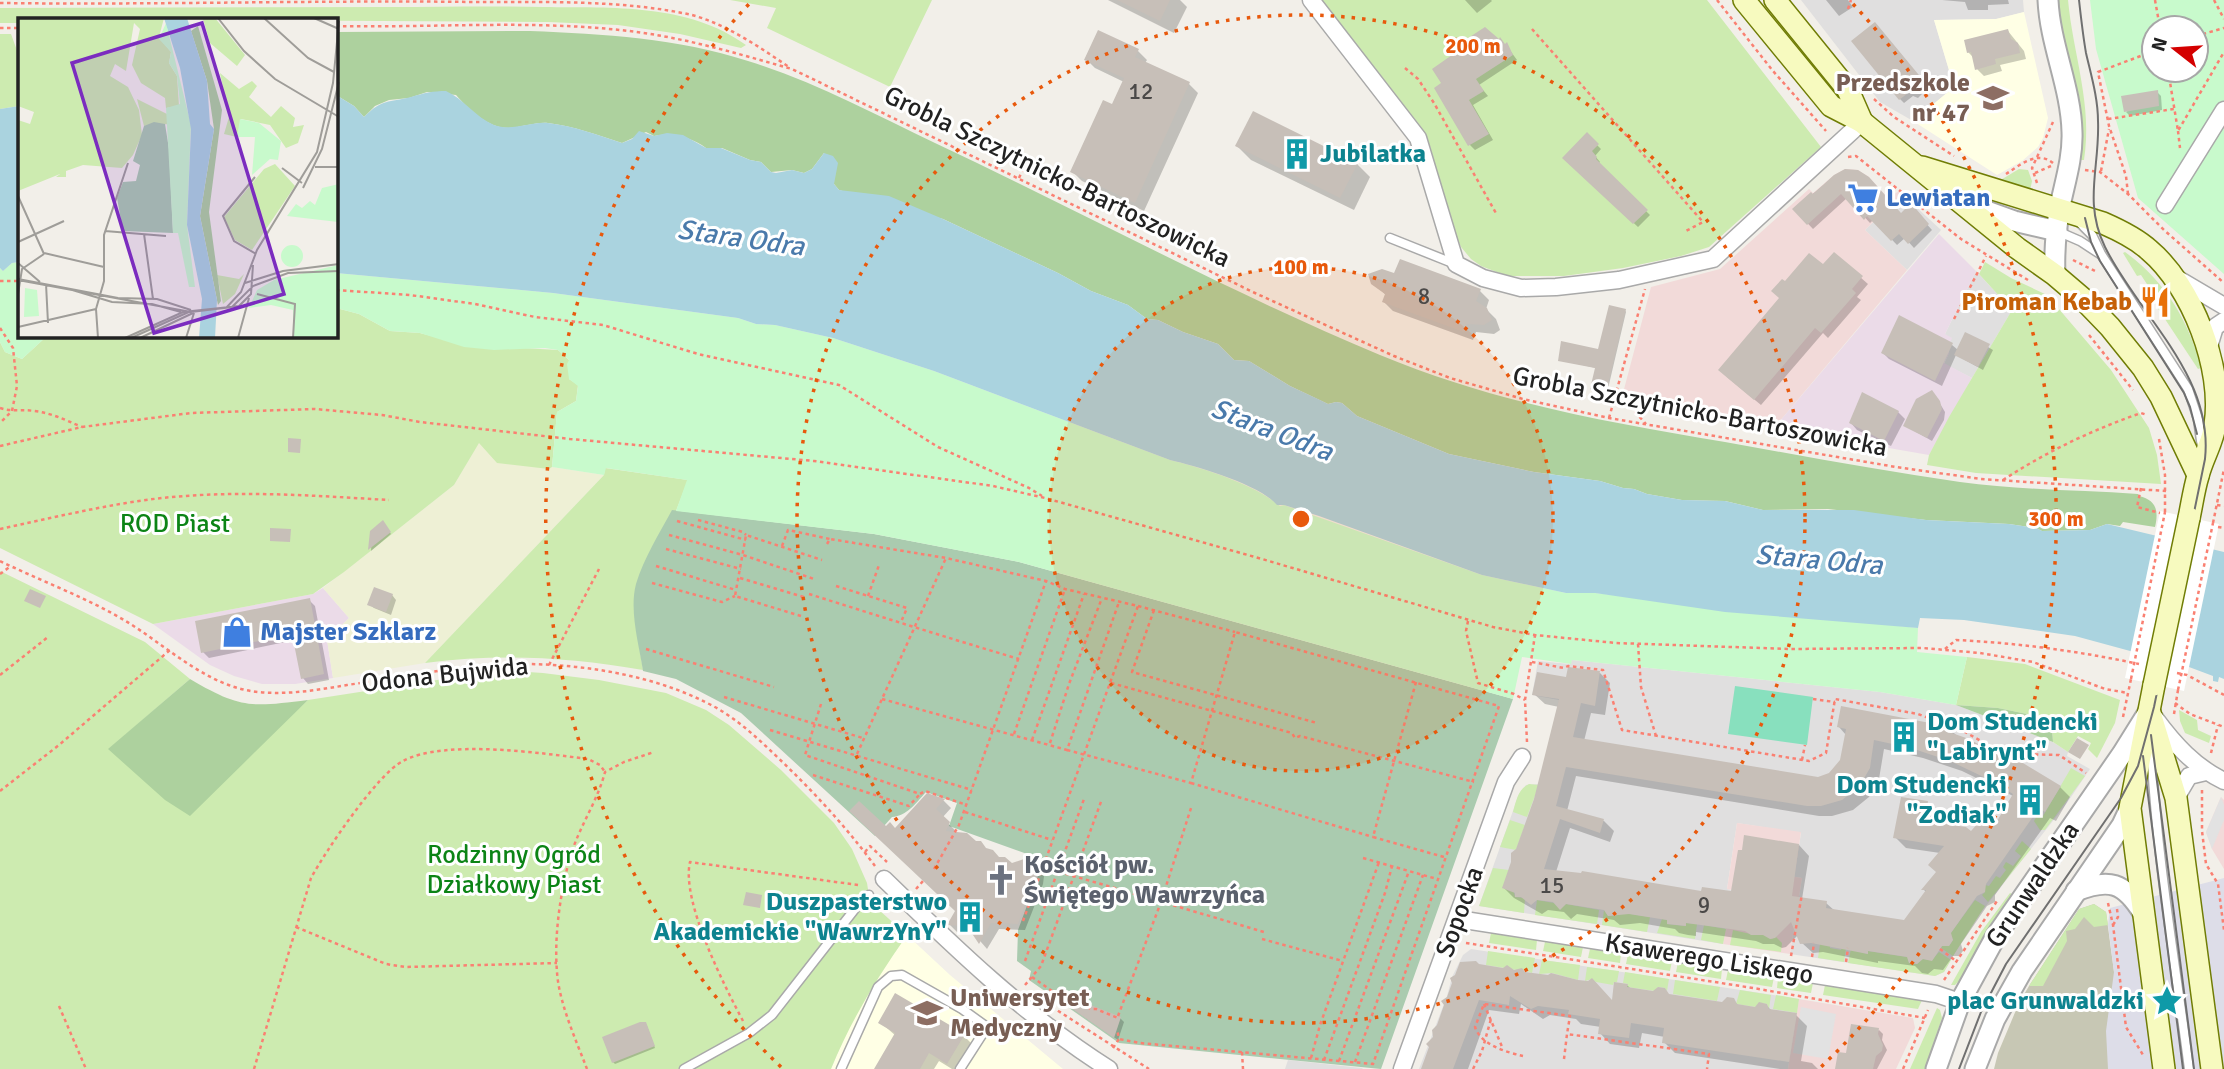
<svg xmlns="http://www.w3.org/2000/svg" width="2224" height="1069" viewBox="0 0 2224 1069" font-family="Signika,sans-serif">
<style>
.residential{fill:#e0dfdf}
.commercial{fill:#f2dad9}
.industrial{fill:#ebdbe8}
.education{fill:#ffffe5}
.construction{fill:#c7c7b4}
.farmland{fill:#eef0d5}
.grass{fill:#cdebb0}
.forest{fill:#add19e}
.cemetery{fill:#aacbaf}
.park{fill:#c8facc;fill-rule:evenodd}
.pitch{fill:#88e0be}
.parking{fill:#e2e2e2}
.plaza{fill:#dddde8}
.water{fill:#aad3df}
.pier{fill:#fff}
.shadow{fill:#0003;fill-rule:evenodd}
.building{fill:#c7bfb8;fill-rule:evenodd}
.lines{fill:none;stroke-linecap:round;stroke-linejoin:round}
.service-casing{stroke:#a9a9a9;stroke-width:11}
.minor-casing{stroke:#a9a9a9;stroke-width:19}
.tertiary-casing{stroke:#a9a9a9;stroke-width:23}
.secondary-casing{stroke:#707d05;stroke-width:24}
.path{stroke:#fa8072;stroke-width:2.5;stroke-dasharray:3.5 3.5;stroke-linecap:butt}
.service{stroke:#fff;stroke-width:8}
.minor{stroke:#fff;stroke-width:16}
.tertiary{stroke:#fff;stroke-width:19}
.secondary{stroke:#f7fabf;stroke-width:21}
.tram{stroke:#707070;stroke-width:2}
.secondary-bridge-casing{stroke:#707d05;stroke-width:24;stroke-linecap:butt}
.path-bridge{stroke:#fa8072;stroke-width:2.5;stroke-dasharray:3.5 3.5;stroke-linecap:butt}
.secondary-bridge{stroke:#f7fabf;stroke-width:21}
.ring{fill:none;stroke:#e8590c;stroke-width:3.5;stroke-dasharray:3.5 7}
.labels{text-anchor:middle;dominant-baseline:central;stroke-width:6;stroke-linejoin:round;paint-order:stroke}
.number-label{font-size:23px;fill:#4b4948}
.education-label{font-size:26px;font-weight:bold;fill:#785e54;stroke:#fff;text-anchor:end}
.culture-label{font-size:26px;font-weight:bold;fill:#0d838f;stroke:#fff;text-anchor:end}
.street-label{font-size:26px;fill:#222;stroke:#fff}
.shop-label{font-size:26px;font-weight:bold;fill:#366cbe;stroke:#fff;text-anchor:start}
.food-label{font-size:26px;font-weight:bold;fill:#c56008;stroke:#fff;text-anchor:end}
.park-label{font-size:26px;fill:#0c8416;stroke:#fff}
.worship-label{font-size:26px;font-weight:bold;fill:#5b616d;stroke:#fff;text-anchor:start}
.water-label{font-size:28px;font-style:italic;fill:#4a7aab;stroke:#fff}
.inset-road{fill:none;stroke:#9f9d99;stroke-width:2}
.view{fill:#7b2cbf;fill-opacity:0.15;stroke:#7b2cbf;stroke-width:3.5}
.inset-edge{fill:none;stroke:#222;stroke-width:3.5}
.centre{fill:#e8590c;stroke:#fff;stroke-width:3.5}
.ring-label{font-size:21px;text-anchor:middle;font-weight:bold;fill:#e8590c;stroke:#fff;stroke-width:6;stroke-linejoin:round;paint-order:stroke}
</style>
<rect width="100%" height="100%" fill="#f2efe9"/>
<g class="residential">
<path d="M1801,0H2023L2024,12L1996,19L1934,20L1954,87L1913,121L1880,102Z"/>
<path d="M1902,194L1941,230L1907,270L1865,230Z"/>
<path d="M1976,271L2012,310L1972,378L1944,364L1949,353L1945,334Z"/>
<path d="M1572,660L1880,692L1956,705L2053,742L2068,752L2067,756L2090,769L2067,803L1971,925L1944,972L1935,976L1790,954L1802,878L1790,876L1795,871L1801,833L1737,823L1727,889L1732,890L1723,944L1479,906L1519,794L1526,785L1539,784L1559,700L1532,695L1538,661L1570,664Z"/>
<path d="M1471,949L1799,999L1788,1069H1419L1447,996L1452,977L1463,955Z"/>
<path d="M1288,1060L1362,1068L1363,1069H1285Z"/>
</g>
<g class="commercial">
<path d="M1845,169L1858,170L1869,177L1888,198L1899,191L1902,194L1865,230L1907,270L1774,428L1690,410L1623,393L1651,287L1720,269L1809,189L1813,193L1834,175Z"/>
<path d="M2221,797L2224,800V869L2212,849L2206,832Z"/>
<path d="M1737,823L1801,832L1795,872L1790,876L1802,878L1790,954L1723,944L1732,890L1727,889Z"/>
<path d="M1799,999L1913,1018L1915,1028L1896,1069H1788Z"/>
</g>
<g class="industrial">
<path d="M1939,234L1976,271L1945,334L1952,338L1947,349L1949,353L1944,363L1972,378L1929,455L1774,428Z"/>
<path d="M323,588L349,618L327,640L333,678L295,684H262L234,676L210,665L153,624L313,594Z"/>
</g>
<g class="education">
<path d="M2024,12L2048,118L2043,138L2038,147L2022,161L1997,175L1913,121L1954,87L1934,20L1996,19Z"/>
<path d="M907,935L950,975L1063,1069H831L844,1038L870,988Z"/>
</g>
<path class="construction" d="M2094,904L2106,912L2114,972L2145,1069H1994L1998,1053L2019,1003L2029,986L2079,909Z"/>
<path class="farmland" d="M479,442L548,469L552,467L604,475L425,663L333,678L327,640L349,618L323,588L454,485Z"/>
<g class="grass">
<path d="M730,0H932L890,87L767,28L776,8Z"/>
<path d="M1322,0H1707L1821,147L1709,247L1681,256L1623,268L1564,276H1507L1481,266L1471,259L1461,247L1454,232L1430,146L1421,127Z"/>
<path d="M2058,0H2068C2073,54 2093,106 2084,160H2081C2087,102 2060,57 2058,0Z"/>
<path d="M389,7C441,7 492,6 544,7C612,8 688,3 746,45L741,48L680,34L618,25L548,22L19,19V23H0V8Z"/>
<path d="M0,34H11L19,56V106L0,109Z"/>
<path d="M2019,169L2028,170L2032,181L2030,191L1999,181Z"/>
<path d="M2125,252C2165,281 2189,321 2201,368L2198,369L2157,307L2160,304L2141,275L2137,276L2123,253Z"/>
<path d="M1985,262L2011,278L2047,295L2111,370L2149,428L2157,455L2161,484L1976,473L1927,465L1929,455L1949,417L2012,310L1979,274Z"/>
<path d="M340,309L359,314L390,331L420,333L439,338L523,348L558,350L570,361L569,379L578,385L576,401L557,412L552,467L549,469L497,463L479,443L454,485L344,572L313,594L153,624L0,548V342L5,352L22,359L47,336H220L229,339L264,336H336V311Z"/>
<path d="M605,468L688,480L676,511H672L635,619L643,670C569,657 500,653 425,663L604,475Z"/>
<path d="M0,571L145,642L190,679L109,749L254,750L308,700L450,678L513,671L543,673L599,680L666,693L706,710L729,725L781,770L834,823L852,849L867,883L870,902L907,935C877,978 851,1020 831,1069H0Z"/>
<path d="M1967,657L2025,664L2120,700L2115,723L2097,758L2088,749L2091,743L2078,736L2068,752L2053,742L2052,729L2027,714L1998,708L1956,705Z"/>
<path d="M2179,710L2197,720L2198,730L2211,736L2209,743L2185,733L2180,721Z"/>
<path d="M2071,768L2085,776L2045,830H2040L2034,821L2038,814L2043,816Z"/>
<path d="M1529,784L1539,785L1527,817L1513,812C1516,801 1518,789 1529,784Z"/>
<path d="M1510,820L1525,825L1516,850L1500,847Z"/>
<path d="M2022,841L2031,849L1988,902L1982,895L1985,892V885L1989,886L1996,876L2000,878L2006,870L2003,867L2006,862L2013,866L2021,856L2015,851Z"/>
<path d="M1493,868L1509,870L1515,897L1525,898L1524,913L1479,906Z"/>
<path d="M2010,893L2012,894L1983,937L1959,981L1955,985H1951L1981,932Z"/>
<path d="M1537,900L1554,903L1560,908L1566,904L1599,910L1597,924L1535,915Z"/>
<path d="M1975,900L1985,906L1953,956L1941,948L1943,945L1949,946L1953,940L1950,934Z"/>
<path d="M2094,904L2106,912L2108,925L2094,927L2084,917L2075,929L2066,931L2067,941L2043,986H2029L2079,909Z"/>
<path d="M1604,910L1608,916H1615L1618,912L1650,917L1647,932L1602,925Z"/>
<path d="M1662,919L1667,920V924L1685,926L1686,923L1697,924L1695,939L1657,933Z"/>
<path d="M1704,925L1726,929L1723,944L1701,940Z"/>
<path d="M1733,930L1755,935L1764,933L1771,939L1776,937L1782,943L1781,952L1730,945Z"/>
<path d="M1491,933L1537,940L1536,950L1489,943Z"/>
<path d="M1545,942L1583,947L1581,957L1543,951Z"/>
<path d="M1820,944L1830,945V948L1841,950L1842,947L1846,948L1844,962L1818,958Z"/>
<path d="M1590,949L1621,953L1620,963L1588,958Z"/>
<path d="M1851,949L1867,954L1868,951L1908,957L1909,963L1917,964L1921,959L1932,960L1939,952L1951,960L1944,972L1935,976L1848,963Z"/>
<path d="M1488,951L1535,958L1532,973L1521,969L1517,970L1486,965Z"/>
<path d="M1628,954L1672,961L1670,971L1626,964Z"/>
<path d="M1542,960L1580,965L1578,980L1552,973L1539,974Z"/>
<path d="M1678,962L1722,969L1721,979L1676,972Z"/>
<path d="M1587,967L1619,971L1617,982H1614L1613,985L1596,982L1592,979L1585,981Z"/>
<path d="M1728,970L1774,977L1772,987L1726,980Z"/>
<path d="M1625,972L1669,979L1667,991L1665,988L1658,987L1655,991L1627,987L1628,984L1623,983Z"/>
<path d="M1778,978L1813,983L1811,993L1777,988Z"/>
<path d="M1675,980L1720,987L1717,1001L1673,994Z"/>
<path d="M1825,985L1922,1000L1918,1009L1823,995Z"/>
<path d="M1740,990L1771,995L1769,1009L1767,1004L1759,1003L1756,1007L1736,1004Z"/>
<path d="M1776,995L1799,999L1797,1013L1773,1009Z"/>
<path d="M1937,1008L1940,1010L1942,1018L1925,1069H1910Z"/>
</g>
<g class="forest">
<path d="M530,31C604,34 677,38 748,61C813,81 874,114 935,143C1084,213 1229,292 1380,355C1493,402 1606,422 1725,442C1803,456 1881,471 1960,482C2019,490 2079,490 2138,494L2139,496C2156,500 2159,510 2155,527L2123,522L2120,526L2107,524L2090,530L2042,531L2036,528L2009,524L1926,520L1828,509L1763,510L1725,501L1682,500L1647,494L1634,489L1623,488L1600,481L1534,472L1449,454L1357,416L1342,403L1336,402L1328,404L1290,386L1249,361L1234,360L1218,344L1183,332L1158,320L1147,319L1128,305L1091,291L1058,273L943,219L839,190L834,184L824,153L812,169L804,173L792,170L771,172L761,162L750,160L722,148H706C692,137 671,132 654,136L646,132L622,143C598,135 573,126 548,123C536,122 523,127 510,128C489,129 469,110 456,95L427,92L409,98L389,100L375,106L364,117L354,106L336,95V32Z"/>
<path d="M190,679C241,709 251,707 308,700L190,816L165,800L108,749Z"/>
<path d="M1956,705L1998,708L2027,714L2052,729L2053,742Z"/>
</g>
<path class="cemetery" d="M672,510L874,534L1019,562L1513,699L1381,1069L1119,1043L1029,980L1031,971L1017,961L1018,930L1042,865L1041,859L949,826L957,803L926,792C916,803 907,816 892,817L875,836L741,713L676,679L643,671C639,644 629,611 636,584C644,558 659,534 672,510Z"/>
<g class="park">
<path d="M2090,0H2224V274L2138,198L2096,49ZM2154,28H2196V70H2154Z"/>
<path d="M19,262V336H47L22,359L5,352L0,342V268L3,271L12,263Z"/>
<path d="M336,273L553,293L738,318L756,324L775,325L833,338L934,371L1170,460C1203,468 1254,484 1280,506L1284,505L1482,575L1566,593H1595L1918,628L1917,652L1967,657L1956,705L1880,692L1572,660L1571,664L1522,657L1513,699L1019,562L874,534L676,511L687,480L606,468L604,475L552,467L557,412L576,401L578,386L569,379L567,364L569,360L558,350L545,348L494,350L464,347L420,333L390,331L359,314L340,309L336,311Z"/>
</g>
<path class="pitch" d="M1735,686L1813,697L1807,745L1728,734Z"/>
<g class="parking">
<path d="M2221,797L2224,805V820L2212,849L2206,832Z"/>
<path d="M1801,1007L1836,1014L1828,1059L1793,1053Z"/>
</g>
<path class="plaza" d="M2224,878V1069H2108L2106,1031L2114,972L2108,925L2110,908Z"/>
<g class="water">
<path d="M446,91C464,99 475,117 494,125C512,132 531,121 548,123C574,126 598,135 622,143L632,139L639,131L654,136L667,133L683,135L706,148H721L750,160L761,162L771,172L776,173L792,170L804,173L812,169L824,153L833,156L838,163L834,184L839,190L889,196L943,219L1058,273L1091,291L1128,305L1147,319L1158,320L1183,332L1218,344L1234,360L1249,361L1290,386L1320,400L1328,404L1336,402L1342,403L1357,416L1449,454L1534,472L1600,481L1623,488L1634,489L1647,494L1682,500L1725,501L1763,510H1854L1926,520L2009,524L2036,528L2042,531L2090,530L2107,524L2224,552V679L2219,677L2218,682L2213,681V676L2189,667L2075,636L1964,620L1920,618L1918,628L1725,612L1595,593H1566L1482,575L1319,516L1284,505H1277C1261,485 1196,466 1170,460L934,371L833,338L775,325L756,324L738,318L553,293L336,273V95L354,106L364,117C383,98 388,103 411,97C424,93 433,91 446,91Z"/>
<path d="M19,106V262L12,263L3,271L0,268V109Z"/>
</g>
<path class="pier" d="M2160,511L2219,524L2184,691L2125,678Z"/>
<g class="shadow">
<path d="M1108,0H1180L1187,7L1174,33Z"/>
<path d="M1465,0H1491L1492,1L1477,13Z"/>
<path d="M1826,0H1848L1853,7L1839,16Z"/>
<path d="M1942,0H2008L2009,4L1988,5V10H1968L1965,2Z"/>
<path d="M1879,28L1926,85L1922,88V94L1918,98L1913,96L1904,103L1900,99Z"/>
<path d="M2008,31L2024,51L2026,59L2000,65L2002,71L1984,76L1977,69L1974,58L1968,52Z"/>
<path d="M1506,45L1517,60L1479,85L1488,96L1473,105L1493,140L1475,150L1470,145L1444,83Z"/>
<path d="M1138,51L1147,60L1145,63L1189,84L1198,93L1144,211L1082,181L1072,171L1112,107L1124,82L1095,68L1086,59Z"/>
<path d="M2157,92L2161,96L2162,110L2130,116L2126,112Z"/>
<path d="M1587,135L1601,149L1595,156L1600,162L1598,164L1650,215L1638,227L1565,158Z"/>
<path d="M1237,146L1357,164L1370,177L1354,210L1251,160Z"/>
<path d="M1835,176L1905,220L1915,211L1932,230L1914,248L1905,238L1897,245L1873,220L1870,223L1847,198L1813,229L1794,209Z"/>
<path d="M1834,254L1868,284L1857,297L1861,300L1828,338L1823,333L1761,405L1727,377L1781,298L1823,267Z"/>
<path d="M1373,283L1480,291L1489,300L1486,309L1496,319L1500,330L1494,334L1476,332L1473,340L1393,311L1384,302L1387,296Z"/>
<path d="M1625,310L1626,312L1607,393L1593,390L1592,389L1596,368L1560,360L1599,351Z"/>
<path d="M1966,334L1993,350L1983,370L1956,355L1942,386L1889,359L1883,353L1952,345L1958,350Z"/>
<path d="M1936,397L1945,412L1944,420L1932,441L1906,426Z"/>
<path d="M1898,412L1905,419L1891,446L1857,430L1851,423Z"/>
<path d="M383,523L391,534L371,551L372,532Z"/>
<path d="M392,595L396,600L391,615L374,608L369,604Z"/>
<path d="M309,600L315,606L329,680L308,684L303,678L295,640L209,658L203,652Z"/>
<path d="M1600,673L1610,683L1605,715L1591,713L1584,741L1818,779L1830,775L1842,760L1846,735L1839,727L1842,708L1950,729L1959,738L2060,787L2070,797L2056,821L2050,818L1995,895V902L1987,906L1961,944L1963,951L1959,956H1953L1943,970L1934,969L1928,974L1922,973L1915,966L1878,961V963L1823,952L1813,953L1802,943L1798,935L1786,947L1782,948L1774,944H1763L1756,941L1696,932V936L1688,935L1679,933L1675,929L1640,923L1620,925L1614,920L1577,914L1571,919L1564,912L1548,910L1542,914L1514,898L1504,888L1536,800L1559,707L1545,704L1534,694L1568,679ZM1884,749L1923,758L1962,771L2013,796L1998,824L1971,833L1936,825L1938,813L1928,803L1895,837L1906,848L1940,853L1937,873L1924,890L1926,892L1905,922L1835,911L1826,903L1802,899L1809,856L1799,845L1733,893H1703L1556,872L1570,828L1610,842L1614,831L1604,821L1567,811L1576,776L1819,816H1832L1853,810L1869,797L1879,779Z"/>
<path d="M928,795L944,801L951,808L942,818L956,831L955,834L1012,865L1031,863L1044,876L1043,884L1025,930L999,929L987,949L975,935L957,932L949,924L957,911L886,829L895,830Z"/>
<path d="M1479,966L1525,973L1613,1003L1627,985L1631,989L1723,1004L1733,1000L1739,1006L1755,1009L1766,1005L1772,1011L1796,1015L1807,1026L1801,1061L1812,1063L1818,1069H1780L1675,1053L1664,1042L1665,1037L1642,1033L1639,1048L1610,1044L1600,1033L1601,1027L1581,1024L1576,1019L1550,1015L1543,1019L1521,1004L1519,1014L1489,1010L1468,1069H1422L1435,1037Z"/>
<path d="M1061,1001L1120,1018L1124,1022L1118,1040Z"/>
<path d="M880,1022L964,1036L973,1045L959,1069H952L939,1061L934,1069H876L896,1036Z"/>
<path d="M647,1026L655,1048L615,1064L613,1062Z"/>
<path d="M1879,1030L1883,1034L1882,1040L1887,1050L1877,1069H1837L1848,1055Z"/>
</g>
<g class="building">
<path d="M1117,0H1170L1160,21Z"/>
<path d="M1875,22L1923,80L1919,84V90L1913,94L1908,93L1899,100L1851,41Z"/>
<path d="M1485,27L1499,39L1500,37L1505,44L1507,42L1513,55L1476,79L1484,91L1469,100L1489,134L1468,146L1434,88L1441,83L1432,69L1462,48L1459,44Z"/>
<path d="M2008,29L2011,39L2018,43L2020,53L1995,59L1996,64L1975,70L1971,52L1967,53L1964,40Z"/>
<path d="M1098,30L1139,49L1135,57L1190,82L1135,203L1070,172L1103,100L1112,104L1124,78L1084,60Z"/>
<path d="M2158,90L2159,106L2124,112L2121,96Z"/>
<path d="M1253,111L1358,163L1340,198L1235,146Z"/>
<path d="M1587,132L1599,144L1592,151L1597,157L1596,159L1648,210L1633,224L1562,158Z"/>
<path d="M1845,169L1858,170L1869,177L1901,213L1911,203L1929,224L1908,244L1899,234L1891,241L1867,216L1864,220L1841,194L1807,225L1792,209L1811,192L1813,194L1834,175Z"/>
<path d="M1834,252L1863,276L1852,289L1856,293L1821,333L1815,328L1754,400L1718,370L1779,298L1771,291L1782,279L1785,281L1809,253L1823,264Z"/>
<path d="M1400,259L1481,289L1476,301L1487,308L1492,320L1484,325L1467,324L1464,332L1382,302L1385,294L1371,284L1368,274L1382,269L1394,273Z"/>
<path d="M1609,305L1626,309L1606,393L1590,389L1595,368L1558,361L1561,341L1598,349Z"/>
<path d="M1899,315L1953,343L1935,381L1881,353Z"/>
<path d="M1965,332L1990,344L1978,367L1954,355Z"/>
<path d="M1932,390L1940,401L1942,409L1927,438L1903,426L1916,399Z"/>
<path d="M1862,392L1899,411L1884,441L1849,423Z"/>
<path d="M288,438L301,439L300,453L288,452Z"/>
<path d="M383,520L391,532L368,550L370,531Z"/>
<path d="M270,528L291,529L290,542L270,541Z"/>
<path d="M374,587L393,594L386,612L367,605Z"/>
<path d="M30,589L46,596L40,608L24,601Z"/>
<path d="M310,598L324,674L301,679L292,634L201,653L195,621Z"/>
<path d="M1568,667L1600,671L1595,706L1581,703L1573,737L1818,777L1829,773L1840,760L1846,729L1837,727L1841,706L1951,727L1949,732L1969,739L2005,759L2008,754L2061,786L2045,812L2039,808L1986,884L1985,892L1977,896L1951,933L1953,940L1949,946H1942L1932,961L1923,959L1917,964L1909,963L1907,957L1868,951V954L1811,943L1800,944L1791,922L1775,938L1770,939L1763,935H1751L1745,931L1686,923V926L1677,925L1667,924V920L1629,914L1608,916L1604,910L1566,904L1560,910L1553,902L1537,900L1531,905L1521,897H1515V893L1502,888L1511,862V853L1516,849L1534,799L1559,699L1532,695L1537,672L1566,677ZM1874,740L1911,748L1950,761L1992,781L2013,794L1997,821L1987,813L1971,831L1966,827L1925,821L1928,801L1901,797L1893,838L1944,846L1928,865L1936,872L1921,890H1926L1904,920L1826,908L1827,901L1792,896L1799,844L1744,835L1742,850H1738L1731,891L1702,887L1701,891L1582,871L1581,873L1544,869L1560,819L1600,833L1604,819L1556,806L1566,767L1807,806H1821L1842,800L1859,787L1870,768Z"/>
<path d="M2077,738L2089,745L2080,759L2068,752Z"/>
<path d="M927,793L945,799L936,809L950,822L946,831L967,833L976,841H981L986,848L993,850L999,857H1005L1012,863L1024,859L1032,861L1037,867L1036,875L1018,924L991,923L979,944L969,929L961,926L947,925L955,911L849,811L859,801L886,826L890,822L895,828Z"/>
<path d="M746,892L762,895L760,908L743,905Z"/>
<path d="M1476,961L1479,964L1503,968L1507,965L1514,970L1522,968L1525,972L1548,975L1551,973L1578,980L1588,981L1592,978L1612,1000L1614,982L1628,984L1627,987L1653,991L1658,987L1665,988L1669,994L1722,1002L1727,997L1734,998L1737,1004L1755,1007L1759,1002L1767,1004L1769,1009L1797,1013L1789,1062L1662,1043L1664,1028L1631,1023L1629,1038L1598,1034L1600,1019L1568,1014L1569,1010L1538,1006L1531,1009L1510,996L1509,1005L1479,1000L1453,1069H1421L1429,1047L1426,1044L1433,1037L1432,1030L1437,1025L1444,1005L1441,1001L1447,997L1452,983L1450,978L1455,975L1460,962Z"/>
<path d="M1058,992L1121,1017L1114,1038L1055,997Z"/>
<path d="M895,993L965,1034L947,1064L929,1053L920,1069H874L895,1033L878,1023Z"/>
<path d="M640,1022H646L655,1046L612,1063L602,1037Z"/>
<path d="M1851,1024L1879,1028L1878,1034L1883,1045L1882,1051L1876,1056L1873,1069H1835L1838,1052L1846,1053Z"/>
</g>
<g class="lines">
<defs>
<g id="service">
<path d="M2079,222L2092,235L2101,254L2188,389L2198,419L2202,448"/>
<path d="M2057,231L2080,241L2100,254"/>
<path d="M1390,238L1455,264"/>
<path d="M2151,745C2156,854 2175,961 2189,1069"/>
<path d="M684,1069L749,1033L772,1015L865,896L869,895"/>
<path d="M841,1069L878,987L891,976L902,975L962,1009L987,1027L960,1069"/>
</g>
<g id="minor">
<path d="M1311,0L1418,138L1456,264L1483,278L1521,288L1556,287L1619,280L1713,259L1862,122"/>
<path d="M2165,205L2224,110"/>
<path d="M2178,279L2224,306"/>
<path d="M2208,350L2215,327L2224,321"/>
<path d="M2155,718C2174,744 2195,767 2224,781"/>
<path d="M2176,798L2189,776L2206,772"/>
<path d="M884,879C955,948 1025,1016 1109,1069"/>
<path d="M1458,919L1936,994L1960,1002"/>
<path d="M1402,1069L1506,782L1522,757"/>
</g>
<g id="tertiary">
<path d="M2048,0C2050,45 2071,87 2072,132C2073,157 2065,182 2060,206C2056,229 2054,252 2055,275"/>
<path d="M1967,204L2014,221L2057,231"/>
<path d="M2076,891C2109,878 2124,882 2143,913"/>
<path d="M1936,1069L1960,1002L1996,936L2122,754L2147,714"/>
<path d="M1975,1069L1995,1019L2022,971L2122,825L2130,808"/>
</g>
<g id="secondary">
<path d="M1744,0L1831,106L1862,122L2017,248L2055,275L2082,298L2110,327L2143,368L2161,397L2198,475"/>
<path d="M1775,0L1848,90L1862,122"/>
<path d="M1922,167L2103,223C2119,230 2136,238 2149,250C2192,286 2224,369 2215,425C2213,442 2202,459 2198,476C2194,489 2192,504 2189,518"/>
<path d="M2154,685L2130,808L2164,1069"/>
<path d="M2150,713L2176,798L2212,1069"/>
</g>
</defs>
<use href="#service" class="service-casing"/>
<use href="#minor" class="minor-casing"/>
<use href="#tertiary" class="tertiary-casing"/>
<use href="#secondary" class="secondary-casing"/>
<g class="path">
<path d="M1717,0L1773,71L1826,131"/>
<path d="M2155,0L2160,28"/>
<path d="M2214,0L2224,19"/>
<path d="M0,3C159,5 317,0 476,2C545,2 625,0 692,15C728,25 759,47 789,67"/>
<path d="M1848,9L1851,0"/>
<path d="M336,26C430,28 526,20 620,30C680,36 735,53 792,69L1255,293L1394,356L1450,378L1523,399L1609,418L1896,467L1981,479L2166,491"/>
<path d="M0,28H19"/>
<path d="M1532,29L1703,222L1686,231"/>
<path d="M2196,36L2224,28"/>
<path d="M1405,68L1418,79L1434,103L1497,215"/>
<path d="M2168,70L2178,131L2224,52"/>
<path d="M1874,99L1894,117L1954,156"/>
<path d="M2108,119L2174,109"/>
<path d="M2178,131L2180,148"/>
<path d="M1848,157L1856,156L1961,239L2028,280"/>
<path d="M2085,170L2100,172L2128,194L2164,230L2224,283"/>
<path d="M2101,171L2109,129"/>
<path d="M2035,173L2051,166"/>
<path d="M2006,174C2020,165 2037,150 2053,163"/>
<path d="M1019,178L1029,156"/>
<path d="M2037,183L2032,168L2053,122"/>
<path d="M2128,194L2126,176L2109,126L2098,72L2154,51"/>
<path d="M2073,260L2095,271"/>
<path d="M0,281H19"/>
<path d="M336,290L410,295L475,304L535,317L603,325L698,354L839,385L938,447L1029,488L1042,496"/>
<path d="M1954,319L1986,256"/>
<path d="M0,328L13,348L17,386L12,411L0,423"/>
<path d="M2089,335L2133,390"/>
<path d="M1616,391L1646,424"/>
<path d="M0,408C11,412 22,409 34,411C52,413 65,420 82,427"/>
<path d="M1609,418L1645,289"/>
<path d="M2159,439L2165,475V512"/>
<path d="M0,446L82,427L191,413L315,409L382,415L420,422L570,439L814,461L993,486L1045,498L1262,559L1493,627L1535,635L1616,643L1790,649L1923,648L1980,653L2033,662L2105,689L2128,693"/>
<path d="M2003,480C2046,452 2092,430 2141,413L2147,415"/>
<path d="M2141,488L2137,507L2160,513"/>
<path d="M2217,505L2224,506"/>
<path d="M698,520L743,532L746,535"/>
<path d="M677,521L746,540"/>
<path d="M2213,523L2224,469"/>
<path d="M2218,527L2224,528"/>
<path d="M0,529C42,520 84,510 126,503C214,488 302,495 389,500"/>
<path d="M669,535L743,555L814,579"/>
<path d="M827,544L830,539L946,558L1046,581L1065,589L1138,606L1043,867L1264,932"/>
<path d="M782,546L788,530L830,539"/>
<path d="M666,549L741,569"/>
<path d="M0,561C41,581 85,597 124,620C166,645 207,687 258,692C288,695 318,690 347,685C382,680 417,674 452,669C530,657 634,666 705,702C731,714 752,733 772,752C810,788 844,824 875,866"/>
<path d="M656,566L736,590"/>
<path d="M0,574L11,566"/>
<path d="M740,578L807,598"/>
<path d="M652,583L722,602L735,596"/>
<path d="M836,586L907,608L901,622"/>
<path d="M809,594C879,616 948,638 1019,659"/>
<path d="M868,596L879,565"/>
<path d="M1138,606L1235,632"/>
<path d="M1154,610L1132,672L1317,723"/>
<path d="M801,616L735,596L746,535L822,560"/>
<path d="M1468,621L1466,631L1478,683L1514,694L1525,700"/>
<path d="M1638,644L1641,687L1656,736"/>
<path d="M646,649L774,687"/>
<path d="M1945,649L1956,640C2018,643 2078,651 2139,664"/>
<path d="M1532,662L1564,668L1568,666L1603,670L1622,730L1809,761L1826,753L1835,699L1918,714L1965,732L1997,750L2011,749L2019,754L2059,755L2086,773"/>
<path d="M549,665L599,569"/>
<path d="M2177,673L2187,675L2224,695"/>
<path d="M0,675L48,637"/>
<path d="M1416,682L1373,837L1444,857"/>
<path d="M1111,683L1292,733L1295,738L1300,736L1474,782"/>
<path d="M724,697L863,738"/>
<path d="M882,699L1067,750L1119,602"/>
<path d="M1813,699L1835,702"/>
<path d="M2175,703L2190,714L2224,727"/>
<path d="M821,704L805,755L920,794L925,791L967,805"/>
<path d="M2174,714L2178,690"/>
<path d="M2123,717L2131,679"/>
<path d="M770,730L972,790"/>
<path d="M1014,734L1065,589"/>
<path d="M1032,740L1084,594"/>
<path d="M1527,742L1525,700L1535,635"/>
<path d="M1050,743L1069,684L1102,598"/>
<path d="M1067,750L1191,783L1235,632L1499,706L1373,1064L1140,1043L1119,1039"/>
<path d="M2211,753L2218,725"/>
<path d="M857,754L946,558"/>
<path d="M1802,760L1805,745"/>
<path d="M813,775L909,806L920,794"/>
<path d="M1191,783L1373,837"/>
<path d="M2202,790V831L2206,864L2218,884L2224,930"/>
<path d="M0,791L59,745L170,650"/>
<path d="M965,812L1052,840"/>
<path d="M865,852L870,846L887,862"/>
<path d="M1363,858L1437,879"/>
<path d="M934,869L959,825L1046,581"/>
<path d="M916,889L923,881"/>
<path d="M2108,903L2113,925L2126,1027L2143,1055"/>
<path d="M1023,921L1043,867"/>
<path d="M2113,925L2118,917L2117,909"/>
<path d="M296,927L386,964L405,967L557,963"/>
<path d="M1262,939L1343,961"/>
<path d="M1466,943L1753,988L1925,1018"/>
<path d="M1940,949L1956,961"/>
<path d="M1791,956L1802,894"/>
<path d="M1812,957L1814,943"/>
<path d="M1025,961L1084,799"/>
<path d="M1846,962L1848,948"/>
<path d="M1032,977L1052,991L1091,1009H1096L1118,1018"/>
<path d="M1944,980L1997,901"/>
<path d="M1025,985L1041,966L1102,799"/>
<path d="M1484,1004L1503,1049"/>
<path d="M59,1006L86,1069"/>
<path d="M1052,1007L1149,1069"/>
<path d="M1118,1016L1161,902L1191,808"/>
<path d="M743,1021C724,985 681,901 690,862L858,885"/>
<path d="M1113,1048L1119,1039L1117,1029"/>
<path d="M1242,1052L1243,1069"/>
<path d="M1523,1056C1506,1052 1481,1045 1475,1027L1484,1004L1570,1016L1567,1034"/>
<path d="M1311,1058L1320,1025L1379,862"/>
<path d="M1564,1059L1567,1034L1709,1054L1707,1069"/>
<path d="M1324,1060L1385,893L1392,866"/>
<path d="M1339,1061L1409,871"/>
<path d="M1355,1062L1423,875"/>
<path d="M254,1069L311,878C325,852 378,773 403,761C444,739 541,753 588,759L600,765L605,772"/>
<path d="M587,1069C576,1040 559,1003 557,972C554,937 560,895 569,861C577,830 597,803 605,772L624,762L654,752"/>
<path d="M1473,1069L1482,1051L1491,1019"/>
<path d="M1903,1069L1928,1010"/>
</g>
<use href="#service" class="service"/>
<use href="#minor" class="minor"/>
<use href="#tertiary" class="tertiary"/>
<use href="#secondary" class="secondary"/>
<g class="tram">
<path d="M2085,218L2091,242L2100,261L2184,393L2190,407L2197,434"/>
<path d="M2151,735L2194,1069"/>
<path d="M2143,756L2183,1069"/>
<path d="M1959,1069L1981,1012L2006,964L2121,798L2138,766L2154,707L2205,459C2214,375 2139,316 2105,247C2083,202 2100,167 2098,121C2098,98 2091,75 2086,53C2083,36 2081,18 2079,0"/>
</g>
<defs>
<path id="secondary-bridge" d="M2154,685L2189,518"/>
</defs>
<use href="#secondary-bridge" class="secondary-bridge-casing"/>
<g class="path-bridge">
<path d="M2131,679L2165,512"/>
<path d="M2178,690L2213,523"/>
</g>
<use href="#secondary-bridge" class="secondary-bridge"/>
</g>
<circle cx="1301" cy="519" r="252" fill="#e8590c" fill-opacity=".12"/>
<g class="ring">
<circle cx="1301" cy="519" r="252"/>
<circle cx="1301" cy="519" r="504"/>
<path d="M781 1067A755 755 0 0 1 749 4M1853 4A755 755 0 0 1 1821 1067"/>
</g>
<defs>
<symbol id="school-bare" viewBox="-9 -9 18 18"><path d="M0-5L7-2L0 1L-7-2ZM-4 1L0 2.5L4 1V4Q0 6-4 4Z" fill="#8d6e63" stroke="#fff" stroke-width="2.5" paint-order="stroke"/></symbol>
<symbol id="building-bare" viewBox="-9 -9 18 18"><path d="M-4-6H4V6H1V3H-1V6H-4ZM-2.5-4.3h1.7v1.8h-1.7ZM.8-4.3h1.7v1.8H.8ZM-2.5-1h1.7V.8h-1.7ZM.8-1h1.7V.8H.8Z" fill="#0f9aa8" stroke="#fff" stroke-width="2.5" paint-order="stroke"/></symbol>
<symbol id="supermarket-bare" viewBox="-9 -9 18 18"><path d="M-6-5.5h2.5l.6 2H6L4.5 2H-2.5L-4.4-4H-6ZM-1.5 3.2a1.3 1.3 0 1 0 .1 0ZM3 3.2a1.3 1.3 0 1 0 .1 0Z" fill="#3f7fe0" stroke="#fff" stroke-width="2.5" paint-order="stroke"/></symbol>
<symbol id="restaurant-bare" viewBox="-9 -9 18 18"><path d="M-5-6h1v4h1v-4h1v4h1v-4h1v5L-1.5 .5V6h-2V.5L-5-1ZM5-6V6H3V1.5H1.5Q1.5-4 5-6Z" fill="#e8710a" stroke="#fff" stroke-width="2.5" paint-order="stroke"/></symbol>
<symbol id="shop-bare" viewBox="-9 -9 18 18"><path d="M-5-2.5h2.3a2.7 3.5 0 0 1 5.4 0H5L5.5 6h-11ZM-1.5-2.5h3a1.5 2.3 0 0 0-3 0Z" fill="#3f7fe0" stroke="#fff" stroke-width="2.5" paint-order="stroke"/></symbol>
<symbol id="church-bare" viewBox="-9 -9 18 18"><path d="M-1.2-6h2.4v3.5h3.3v2.4h-3.3V6h-2.4V-.1h-3.3v-2.4h3.3Z" fill="#6b7280" stroke="#fff" stroke-width="2.5" paint-order="stroke"/></symbol>
<symbol id="sight-bare" viewBox="-9 -9 18 18"><path d="M0-6L1.8-2.2L6-1.7L2.9 1.2L3.7 5.4L0 3.3L-3.7 5.4L-2.9 1.2L-6-1.7L-1.8-2.2Z" fill="#0f9aa8" stroke="#fff" stroke-width="2.5" paint-order="stroke"/></symbol>
<symbol id="university-bare" viewBox="-9 -9 18 18"><path d="M0-5L7-2L0 1L-7-2ZM-4 1L0 2.5L4 1V4Q0 6-4 4Z" fill="#8d6e63" stroke="#fff" stroke-width="2.5" paint-order="stroke"/></symbol>
</defs>
<g fill-rule="evenodd">
<use href="#school-bare" x="1971" y="76" width="44" height="44"/>
<use href="#building-bare" x="1275" y="132" width="44" height="44"/>
<use href="#supermarket-bare" x="1841" y="176" width="44" height="44"/>
<use href="#restaurant-bare" x="2133" y="280" width="44" height="44"/>
<use href="#shop-bare" x="215" y="610" width="44" height="44"/>
<use href="#building-bare" x="1882" y="715" width="44" height="44"/>
<use href="#building-bare" x="2008" y="778" width="44" height="44"/>
<use href="#church-bare" x="979" y="858" width="44" height="44"/>
<use href="#building-bare" x="948" y="895" width="44" height="44"/>
<use href="#sight-bare" x="2145" y="979" width="44" height="44"/>
<use href="#university-bare" x="905" y="991" width="44" height="44"/>
</g>
<g class="labels">
<g class="number-label">
<text x="1141" y="91">12</text>
<text x="1424" y="296">8</text>
<text x="1552" y="885">15</text>
<text x="1704" y="905">9</text>
</g>
<g class="education-label">
<text x="1970" y="83">Przedszkole<tspan x="1970" dy="30">nr 47</tspan></text>
<text x="950" y="998" text-anchor="start">Uniwersytet<tspan x="950" dy="30">Medyczny</tspan></text>
</g>
<g class="culture-label">
<text x="1320" y="154" text-anchor="start">Jubilatka</text>
<text x="1927" y="722" text-anchor="start">Dom Studencki<tspan x="1927" dy="30">"Labirynt"</tspan></text>
<text x="2007" y="785">Dom Studencki<tspan x="2007" dy="30">"Zodiak"</tspan></text>
<text x="947" y="902">Duszpasterstwo<tspan x="947" dy="30">Akademickie "WawrzYnY"</tspan></text>
<text x="2144" y="1001">plac Grunwaldzki</text>
</g>
<g class="street-label">
<text transform="translate(1057 177) rotate(26)">Grobla Szczytnicko-Bartoszowicka</text>
<text transform="translate(1700 412) rotate(11)">Grobla Szczytnicko-Bartoszowicka</text>
<text transform="translate(445 675) rotate(-6)">Odona Bujwida</text>
<text transform="translate(2033 885) rotate(-56)">Grunwaldzka</text>
<text transform="translate(1460 912) rotate(-70)">Sopocka</text>
<text transform="translate(1709 959) rotate(9)">Ksawerego Liskego</text>
</g>
<g class="shop-label">
<text x="1886" y="198">Lewiatan</text>
<text x="260" y="632">Majster Szklarz</text>
</g>
<g class="food-label">
<text x="2132" y="302">Piroman Kebab</text>
</g>
<g class="park-label">
<text x="175" y="524">ROD Piast</text>
<text x="514" y="855">Rodzinny Ogród<tspan x="514" dy="30">Działkowy Piast</tspan></text>
</g>
<g class="worship-label">
<text x="1024" y="865">Kościół pw.<tspan x="1024" dy="30">Świętego Wawrzyńca</tspan></text>
</g>
<g class="water-label">
<text transform="translate(741 238) rotate(8)">Stara Odra</text>
<text transform="translate(1272 430) rotate(21)">Stara Odra</text>
<text transform="translate(1819 560) rotate(5)">Stara Odra</text>
</g>
</g>
<g transform="translate(18 18)">
<rect width="320" height="320" fill="#f2efe9"/>
<path d="M0,0H146L141,19L153,34L151,45L159,58L161,88L148,90L147,80L123,65L114,47L122,11L116,5L108,53L97,46L92,58L110,69L121,92L124,117L115,137L104,150L65,147L48,153V159H38L42,156L0,173V102L12,106L16,94L0,88ZM197,0L227,37L219,48L192,25L185,1ZM202,55L221,71L234,63L239,68L231,79L253,99L263,88L277,100L275,109L286,107L280,125L268,130L252,107L223,101L219,119L206,116L211,99ZM119,81L149,96L151,106L126,108ZM257,146L277,168L234,232L217,222L206,199L246,151ZM226,256L217,276L205,286L199,257L221,261Z" fill="#cdebb0"/>
<path d="M180,8L204,92L191,194L203,283L200,287L182,198L196,111L189,63L173,13Z" fill="#add19e"/>
<path d="M136,104L147,106L151,131L155,215L105,213L99,180L105,164L118,163L122,147L115,143L126,108Z" fill="#aacbaf"/>
<path d="M148,5L173,107L169,207L177,269H171L160,215H155L148,90L162,86L159,58L151,45L153,34L141,21ZM222,101L241,105L263,123L260,142L252,141L234,157L237,119H219ZM321,166L320,204L269,198L278,186L284,190L292,183L297,187L304,170ZM263 238a11 11 0 1 1 22 0a11 11 0 1 1-22 0ZM320,241V320H276L275,292L253,287L231,290L239,272L256,262L320,247ZM7,270L19,272L21,298L6,299Z" fill="#c8facc"/>
<path d="M146,0H169L189,63L192,106L196,111L182,198L199,282L197,320H181L184,281L169,207L173,111L162,50Z" fill="#aad3df"/>
<path class="inset-road" d="M200,0L226,33L257,61L321,99M246,0L290,40L316,54M296,0L321,11M297,149H321M264,150L284,165M237,159L205,198L216,223L238,236M285,170L304,131L321,64M0,178L26,236M87,213L148,218M126,216L135,281M0,224L46,203M26,235L86,249M0,245L22,264M0,261L100,280L139,281L173,292M0,262L173,294L214,289L235,268L270,255L321,253M227,265L265,253L321,246M28,266L30,305M51,271L94,284L134,286L163,294M0,276L4,251L26,236M239,276L277,286L275,320M208,290L223,274L239,232L299,134L315,65L321,3M78,291L86,263V217L110,145M78,291L80,320M0,309L78,291M107,320L165,294L221,288L233,276L235,247M113,320L173,293M122,320L175,295M168,320L176,295M220,320L231,280"/>
<path class="view" d="M184,5L266,276L136,315L54,45Z"/>
<rect width="320" height="320" class="inset-edge"/>
</g>
<circle cx="1301" cy="519" r="10" class="centre"/>
<g class="ring-label">
<text x="1473" y="53">200 m</text>
<text x="1301" y="274">100 m</text>
<text x="2056" y="526">300 m</text>
</g>
<g transform="translate(2175 49) rotate(287)"><circle r="33" fill="#ffffff" stroke="#a7a7a7" stroke-width="2"/>
<path d="M0-5L12 26L0 18L-12 26Z" fill="#d40000"/>
<text y="-10" font-size="19" font-weight="bold" text-anchor="middle" fill="#222222">N</text>
</g>
</svg>
